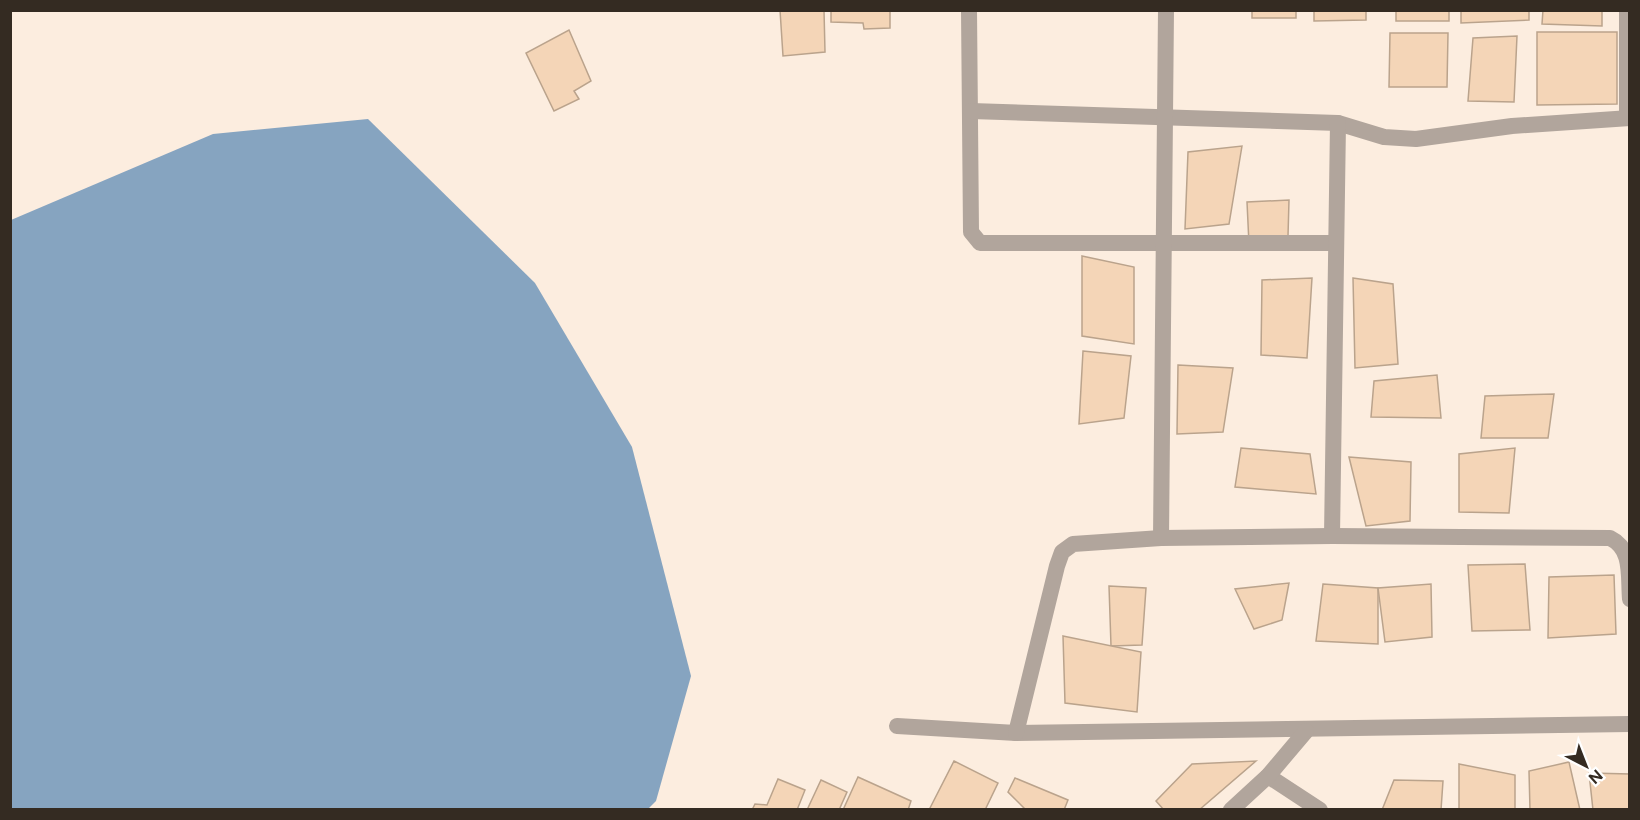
<svg xmlns="http://www.w3.org/2000/svg" width="1640" height="820" viewBox="0 0 1640 820" font-family="Figtree,sans-serif">
<style>
.water{fill:#86a4c0}
.building{fill:#f4d5b7;stroke:#baa38c;stroke-width:1.5}
.lines{fill:none;stroke-linecap:round;stroke-linejoin:round}
.minor{stroke:#b1a59c;stroke-width:16}
</style>
<rect width="100%" height="100%" fill="#fceddf"/>
<path class="water" d="M368,119L535,283L632,447L691,676L656,801L647,810L11,809V220L213,134Z"/>
<g class="building">
<path d="M780,10H824L825,52L783,56Z"/>
<path d="M831,10H890V28L864,29L863,23L831,22Z"/>
<rect x="1252" y="10" width="44" height="8"/>
<path d="M1314,10H1366V20L1314,21Z"/>
<rect x="1396" y="10" width="53" height="11"/>
<path d="M1461,10H1529V20L1461,23Z"/>
<path d="M1543,10H1602V26L1542,24Z"/>
<path d="M569,30L591,81L574,91L579,99L554,111L526,53Z"/>
<path d="M1537,32H1617V104L1537,105Z"/>
<path d="M1390,33H1448L1447,87H1389Z"/>
<path d="M1517,36L1514,102L1468,101L1473,38Z"/>
<path d="M1242,146L1229,224L1185,229L1188,152Z"/>
<path d="M1289,200L1288,236L1249,244L1247,202Z"/>
<path d="M1082,256L1134,267V344L1082,336Z"/>
<path d="M1312,278L1307,358L1261,355L1262,280Z"/>
<path d="M1353,278L1393,284L1398,364L1355,368Z"/>
<path d="M1083,351L1131,356L1124,418L1079,424Z"/>
<path d="M1178,365L1233,368L1223,432L1177,434Z"/>
<path d="M1437,375L1441,418L1371,417L1374,381Z"/>
<path d="M1554,394L1548,438H1481L1485,396Z"/>
<path d="M1241,448L1310,454L1316,494L1235,487Z"/>
<path d="M1515,448L1509,513L1459,512V454Z"/>
<path d="M1349,457L1411,462L1410,521L1366,526Z"/>
<path d="M1525,564L1530,630L1472,631L1468,565Z"/>
<path d="M1614,575L1616,634L1548,638L1549,577Z"/>
<path d="M1289,583L1282,620L1254,629L1235,589Z"/>
<path d="M1323,584L1378,588V644L1316,641Z"/>
<path d="M1431,584L1432,637L1385,642L1378,588Z"/>
<path d="M1109,586L1146,588L1142,645L1111,646Z"/>
<path d="M1063,636L1141,652L1137,712L1065,703Z"/>
<path d="M954,761L998,783L985,810H929Z"/>
<path d="M1256,761L1199,810H1164L1156,801L1192,764Z"/>
<path d="M1569,762L1580,810H1530L1529,771Z"/>
<path d="M1459,764L1515,775V810H1459Z"/>
<path d="M1589,773L1630,774V810H1593Z"/>
<path d="M858,777L911,801L908,810H843Z"/>
<path d="M1015,778L1068,800L1064,810H1026L1008,792Z"/>
<path d="M778,779L805,790L797,810H752L755,804L767,805Z"/>
<path d="M821,780L847,792L839,810H807Z"/>
<path d="M1394,780L1443,781L1441,810H1382Z"/>
</g>
<g class="lines">
<g class="minor">
<path d="M969,10L971,232L980,243H1336"/>
<path d="M971,111L1338,123L1384,137L1416,139L1512,126L1630,118"/>
<path d="M1627,118V10"/>
<path d="M1332,536L1338,123"/>
<path d="M1161,538L1166,10"/>
<path d="M897,726L1016,733L1630,724"/>
<path d="M1016,733L1057,566L1062,552L1073,544L1161,538L1332,536L1610,538C1633,549 1628,576 1630,599"/>
<path d="M1268,776L1320,810"/>
<path d="M1231,810L1268,776L1306,731"/>
</g>
</g>
<rect width="1640" height="820" fill="none" stroke="#342b22" stroke-width="24"/>
<g transform="translate(1586 766) rotate(138)" stroke="#ffffff" stroke-width="4.5" paint-order="stroke">
<path d="M0-4.5L10 22L0 15L-10 22Z" fill="#342b22"/>
<text y="-9" font-size="16" font-weight="bold" text-anchor="middle" fill="#342b22">N</text>
</g>
</svg>
